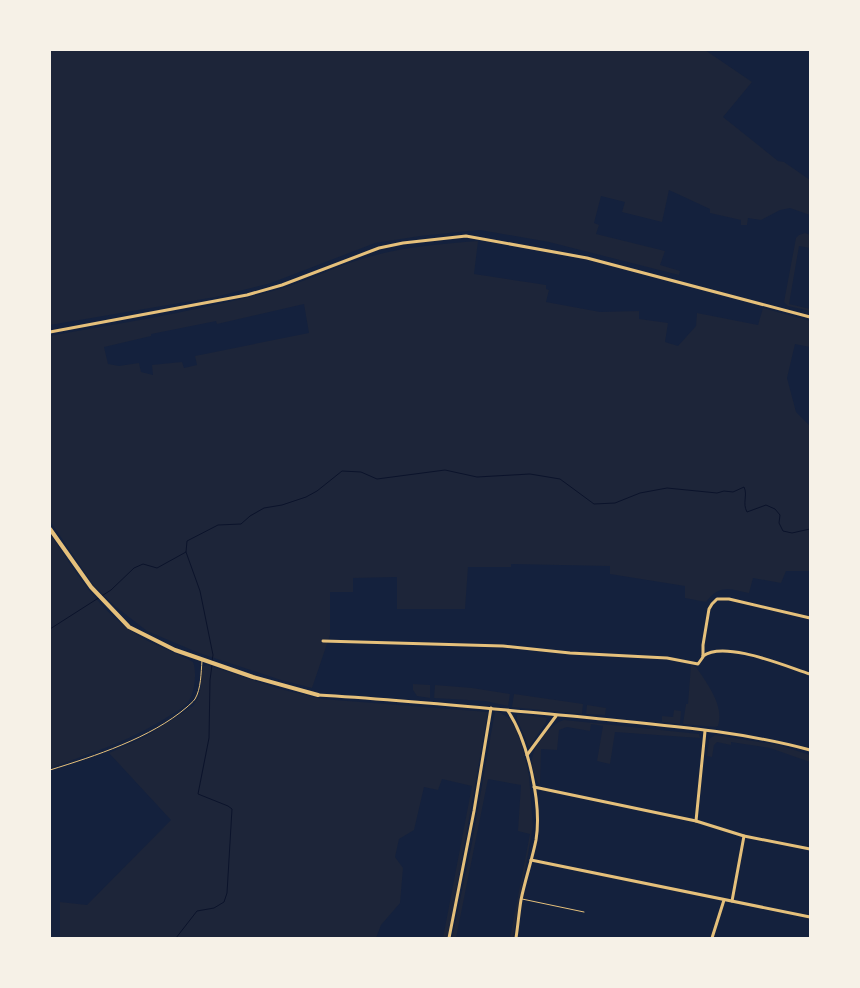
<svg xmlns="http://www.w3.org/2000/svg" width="860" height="988" viewBox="0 0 860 988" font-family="'Source Sans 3',sans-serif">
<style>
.green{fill:#1d2539;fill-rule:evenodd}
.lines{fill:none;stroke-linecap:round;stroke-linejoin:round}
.stream{stroke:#0b132b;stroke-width:1}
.service{stroke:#e5c07b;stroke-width:1}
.minor{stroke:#e5c07b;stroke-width:3}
.tertiary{stroke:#e5c07b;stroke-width:4}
</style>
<rect width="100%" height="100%" fill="#14213d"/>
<g class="green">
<path d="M50,50H705L752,82L723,117L778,161L784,162L810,180V215L790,208L780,210L761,220L748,218L747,225H741V220L710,213V209L669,190L662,222L622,212L625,202L601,196L594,223L599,225L596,234L665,251L660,265L680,271L679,275L549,242L480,230L468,231L420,236L375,243L271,283L215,297L50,325Z"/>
<path d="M805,233L810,235V248L799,246L789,304L810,309V311L788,306L784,302L796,238L799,235Z"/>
<path d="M478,241L474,274L546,285V289L549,290L546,302L600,312L639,311V319L668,323L665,342L678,346L696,326L697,313L758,325L763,308L810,321V347L795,344L787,378L796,412L810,426V571H786L781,583L753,578L749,593C730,589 719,584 706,602L685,598V586L610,574V566L511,564V567H468L465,609H397V577L353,578V592H330V635L312,688L281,680L199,653L147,631L116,607L94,586L50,521V336C123,323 197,311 269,292C302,284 333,267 365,258C402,247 440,244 478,241ZM304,304L309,333L195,356L197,365L184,368L182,362L152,365L153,375L141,372L139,363L119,366L108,364L104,347L151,336V334L216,321L217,324Z"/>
<path d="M50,534C78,575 99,613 144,639C160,647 177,653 193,662C197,672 195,693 188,702C183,708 176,712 169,716C133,740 91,753 50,768Z"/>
<path d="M207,665L280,689L322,699L488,712L448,938H443L472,786L442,779L438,790L424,787L414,830L399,839L395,857L403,868L400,903L381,925L376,938H60V902L87,905L171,820L109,753L145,737L193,706L199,696L201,685V669L203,666Z"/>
<path d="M691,665L696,667C706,682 725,706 718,726L715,727L683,724L686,704H688Z"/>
<path d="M413,684L430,685V698L417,696L413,690Z"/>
<path d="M435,685L472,688L510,694L508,706L485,701L434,698Z"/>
<path d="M514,694L583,704L582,714L512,707Z"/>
<path d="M587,705L606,708L605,715L586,714Z"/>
<path d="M674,710L681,711L680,724L662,722V716L673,717Z"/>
<path d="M495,711L501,713L510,719L516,729L523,749L529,776L533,826L513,938H510L530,834L518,831L521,785L488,779L456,938H452L472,843Z"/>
<path d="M519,714L547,718L546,722L529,747L517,719V715Z"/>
<path d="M564,720L699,734L700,738L615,732L610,764L597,761L603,726L591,724L590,731L567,727L559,730L557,750L541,749L540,785C534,779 530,762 533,755C536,743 552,723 564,720Z"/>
<path d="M715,735L779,745L810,755V762L770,748L731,742V745L717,742L714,745L712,757L707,756L709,739Z"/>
</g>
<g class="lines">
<g class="stream">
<path d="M186,552L200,591L213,655L212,661"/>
<path d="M50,629L111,590L134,568L143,564L157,568L186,552L187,541L218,525L241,524L250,516L264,508L282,505L306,497L317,491L342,471L361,472L377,479L445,470L477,477L530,474L560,479L594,504L615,503L640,493L667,488L717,493L724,491L733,492L744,487C748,495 742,503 747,512L766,505L775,509L780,515L779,523L783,531L792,533L810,529"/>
<path d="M176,938L197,911L214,908L224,902L227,893L232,809L228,806L198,794L209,738L210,680L212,665"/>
</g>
<g class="service">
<path d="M50,770C95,756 151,738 187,707C189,705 193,702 195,699C201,689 201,673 202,661"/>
<path d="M522,899L584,912"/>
</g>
<g class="minor">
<path d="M50,332L247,295L282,285L379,248L403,243L466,236L587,258L810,317"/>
<path d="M323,641L503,646L570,653L667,658L698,664L703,657V645L709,609L712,604L717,599H729L810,618"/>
<path d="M703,656C724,640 785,666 810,674"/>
<path d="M318,695C407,700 494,709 582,717C658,725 736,730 810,750"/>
<path d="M508,711C528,741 542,804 536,840C532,860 525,880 521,900C519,912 518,925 516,938"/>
<path d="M527,755L556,716"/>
<path d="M534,787L696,821L744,836L810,849"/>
<path d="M696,821L705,731"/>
<path d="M531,860L810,917"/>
<path d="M732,901L744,836"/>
<path d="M449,938L474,811L491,708"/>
<path d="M712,938L724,900"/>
</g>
<path class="tertiary" d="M50,529L91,587L129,627L175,650L253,677L318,695"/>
</g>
<rect width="860" height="988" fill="none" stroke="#f6f1e7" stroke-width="102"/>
</svg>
